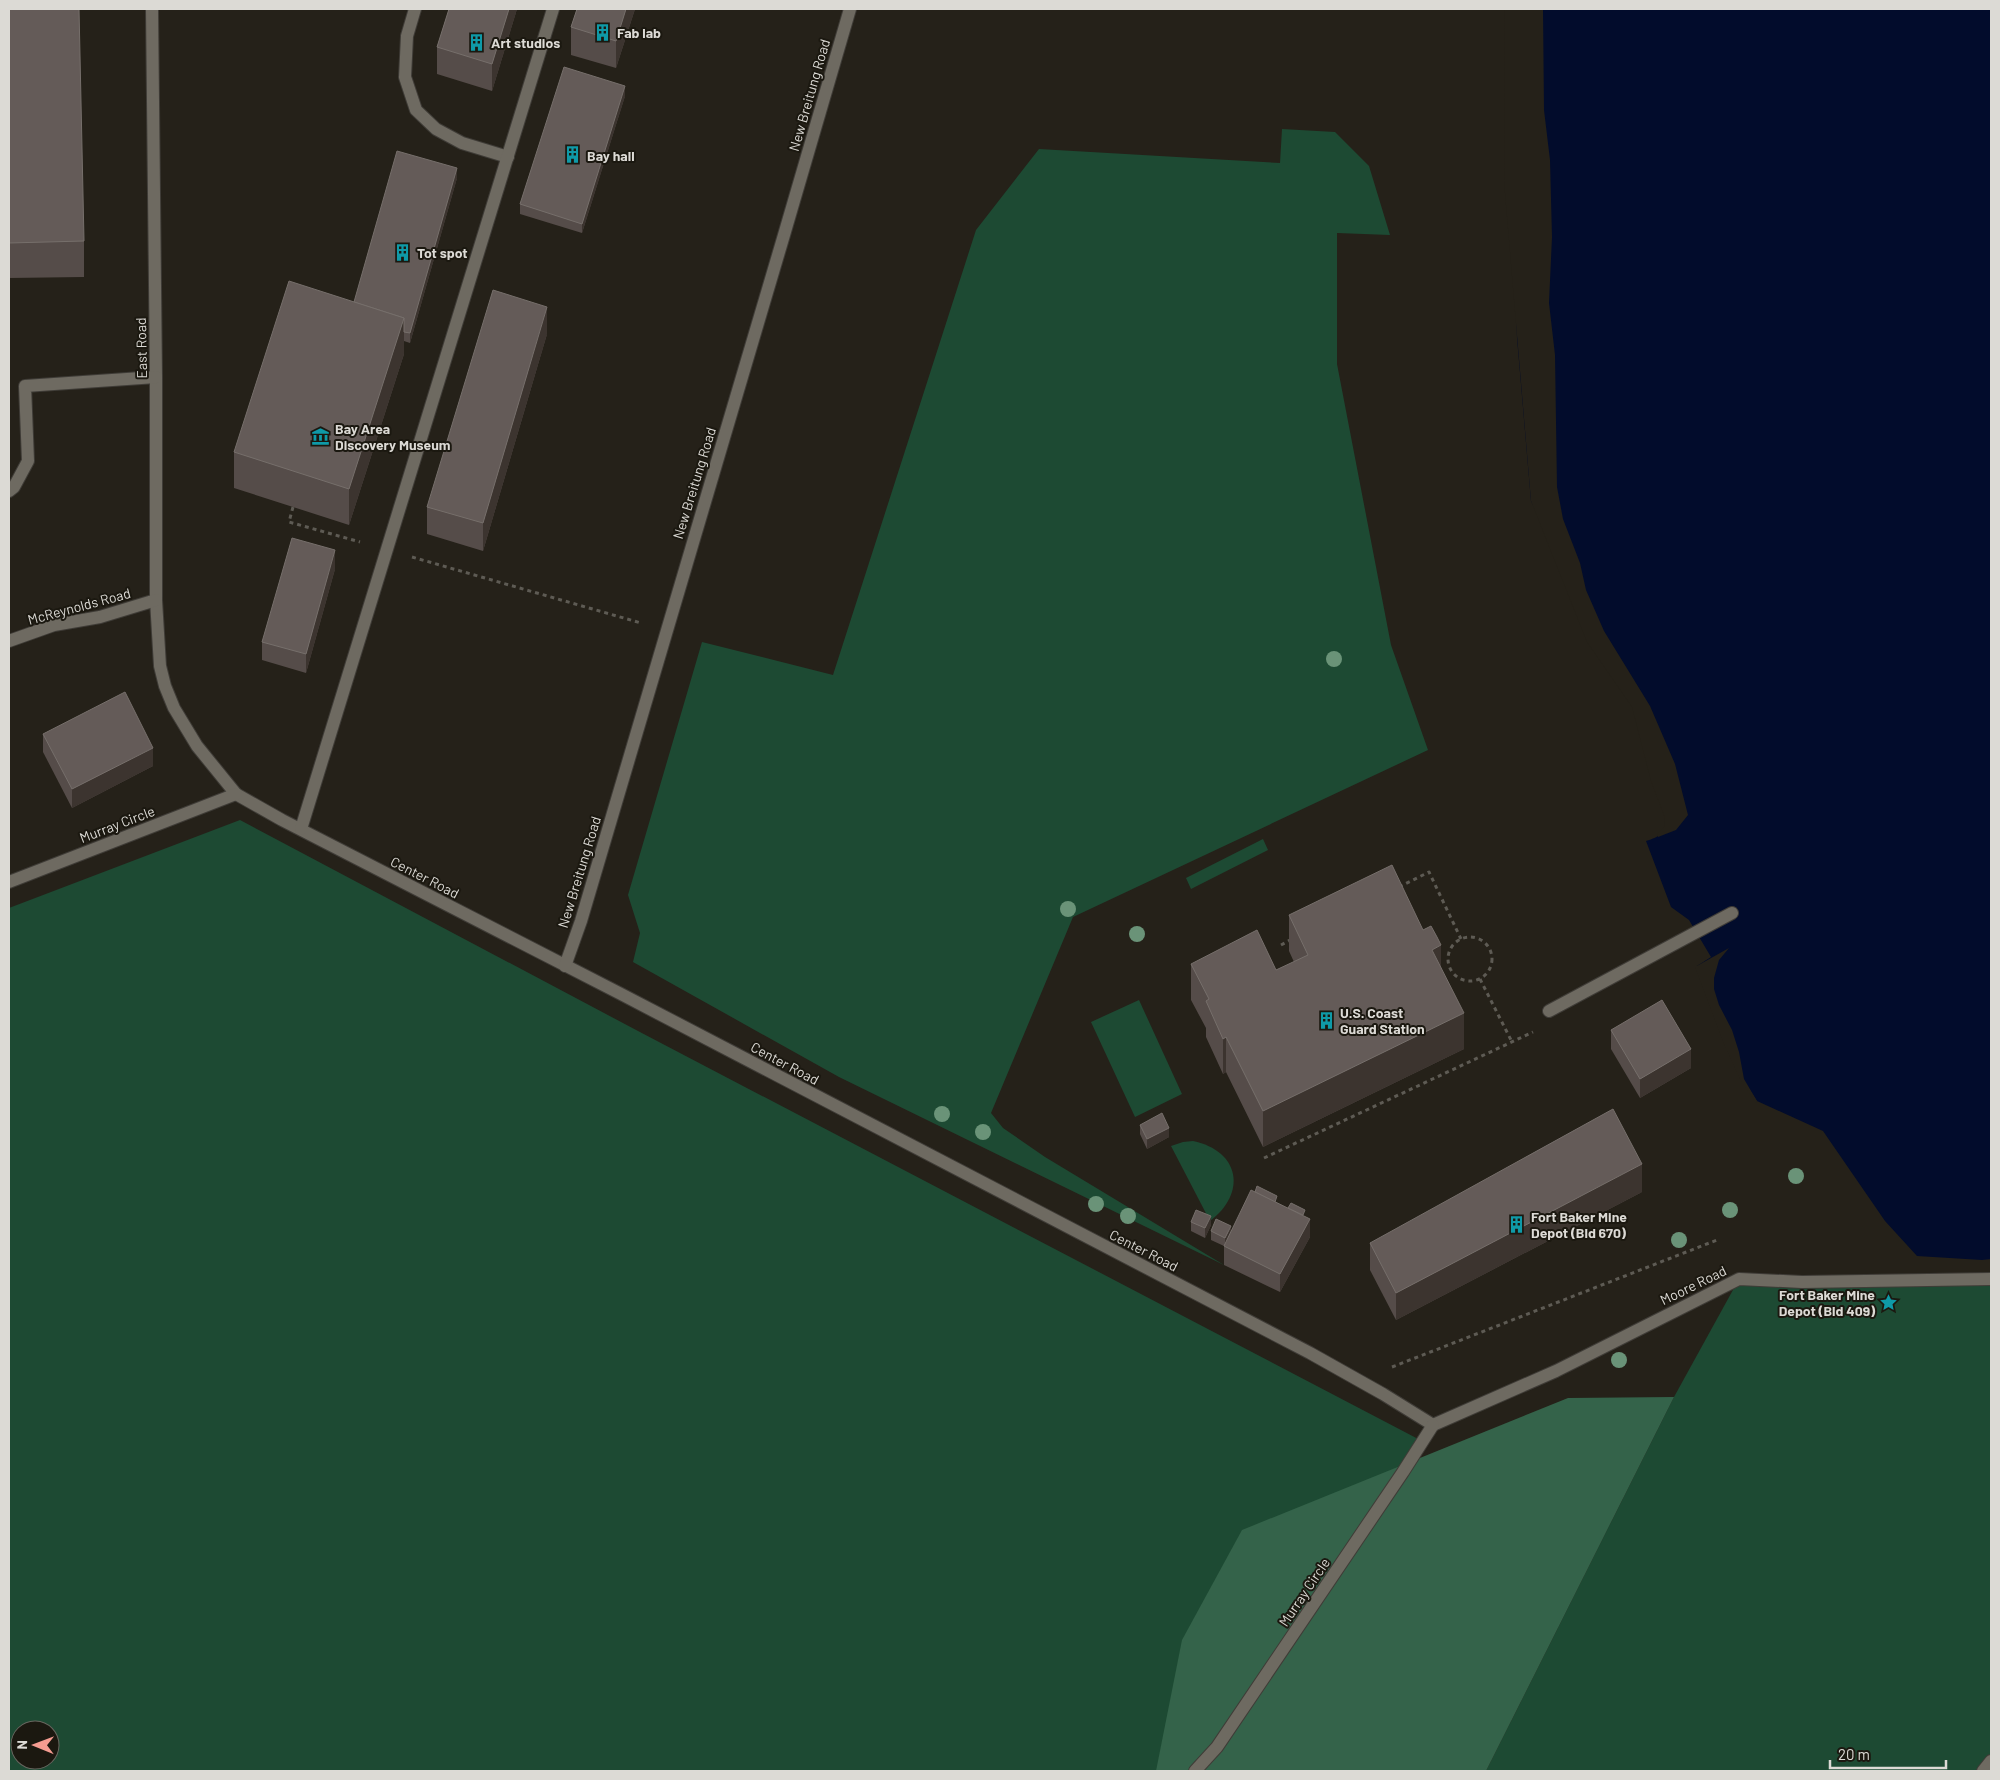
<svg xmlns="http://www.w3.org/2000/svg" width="2000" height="1780" viewBox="0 0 2000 1780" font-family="Barlow,sans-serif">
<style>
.green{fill:#1d4a33;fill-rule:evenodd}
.forest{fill:#34634a}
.water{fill:#020c2c}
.pier{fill:#252119}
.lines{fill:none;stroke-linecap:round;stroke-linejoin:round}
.minor-casing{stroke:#3f3c37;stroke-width:14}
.path{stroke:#5e5b54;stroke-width:3;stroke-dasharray:4 4;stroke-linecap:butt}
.minor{stroke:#6e6a61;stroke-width:12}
.tree{fill:#6a9378}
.wall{fill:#554c49}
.shaded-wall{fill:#3c342f}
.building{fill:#645b58;stroke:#766f6b}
.labels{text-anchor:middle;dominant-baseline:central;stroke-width:4;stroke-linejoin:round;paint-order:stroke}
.poi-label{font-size:14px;font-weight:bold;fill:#dcdad5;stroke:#1b1810;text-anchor:start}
.street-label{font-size:14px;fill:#dcdad5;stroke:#1b1810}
</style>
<rect width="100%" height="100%" fill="#252119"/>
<g class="green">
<path d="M1282,129L1335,132L1369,166L1390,235L1337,233V364L1391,645L1428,750L1073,917L991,1113L1003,1128L1045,1157L1224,1265L839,1077L633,962L640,933L628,895L702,642L833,675L976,230L1039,149L1280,163Z"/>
<path d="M240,820L638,1031L1422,1441L1168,1771H9V908ZM20,1730H50V1760H20Z"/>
<path d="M1263,839L1268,850L1191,889L1186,878Z"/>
<path d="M1139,1000L1182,1094L1135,1117L1091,1022Z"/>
<path d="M1193,1141C1240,1151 1247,1193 1210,1221L1171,1146L1183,1142Z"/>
<path d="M1739,1279H1991V1771H1486L1674,1397Z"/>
</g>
<path class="forest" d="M1674,1397L1486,1771H1156L1182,1640L1242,1530L1568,1398Z"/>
<path class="water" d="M1507,9H1991V1259L1982,1260L1917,1256L1885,1221L1823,1131L1757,1101L1742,1078L1697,966L1711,957L1689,920L1671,907L1646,841C1660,837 1666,832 1668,817L1634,706L1531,501L1517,338Z"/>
<g class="pier">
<path d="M1505,9H1543L1544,110L1550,160L1552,237L1549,303L1555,355L1557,487L1563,519L1580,563L1586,590L1604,631L1650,706L1675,764L1688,815L1676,830L1658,837L1657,834L1664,827L1665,818L1651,781L1632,707L1587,642L1531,501L1504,181Z"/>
<path d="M1729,948L1719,960L1714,978V989L1719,1005L1732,1030L1739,1052L1744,1079L1757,1101L1756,1103L1740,1079L1724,1044L1695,967Z"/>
</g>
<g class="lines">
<defs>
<g id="minor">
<path d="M152,9L156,377V600L160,666L165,686L174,708L197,746L236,794L282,820L621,994L1310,1353L1383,1394L1433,1425"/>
<path d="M415,9L407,36L405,77L416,110L436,129L462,143L508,157"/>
<path d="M9,491L14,487L28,461L25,386L156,377"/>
<path d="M9,641L54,625L100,617L156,600"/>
<path d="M301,829L553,9"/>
<path d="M9,882L236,794"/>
<path d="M565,966L581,921L784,235L850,9"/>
<path d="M1549,1011L1732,913"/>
<path d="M1433,1425L1556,1371L1739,1279L1802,1282L1991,1279"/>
<path d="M1195,1771L1217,1747L1403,1472L1433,1425"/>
<path d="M1983,1771L1991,1761"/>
</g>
</defs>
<use href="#minor" class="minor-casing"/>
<g class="path">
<path d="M293,507L289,522L360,542"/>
<path d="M412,557L641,623"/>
<path d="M1399,887L1429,872L1461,939"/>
<circle cx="1470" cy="959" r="22"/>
<path d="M1281,945L1292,939"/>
<path d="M1480,979L1511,1040"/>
<path d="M1264,1158L1533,1032"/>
<path d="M1392,1367L1717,1240"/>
</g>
<use href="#minor" class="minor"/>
</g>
<g class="tree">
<circle cx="1334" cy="659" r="8"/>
<circle cx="1068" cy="909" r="8"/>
<circle cx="1137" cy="934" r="8"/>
<circle cx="942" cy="1114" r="8"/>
<circle cx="983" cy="1132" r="8"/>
<circle cx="1796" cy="1176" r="8"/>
<circle cx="1096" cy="1204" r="8"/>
<circle cx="1730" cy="1210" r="8"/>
<circle cx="1128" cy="1216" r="8"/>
<circle cx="1679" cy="1240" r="8"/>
<circle cx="1619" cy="1360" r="8"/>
</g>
<g class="wall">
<path d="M9,9L84,241V277L9,278Z"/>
<path d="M449,9H517L492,91L437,74V47Z"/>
<path d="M577,9H635L616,68L571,55V27Z"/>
<path d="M625,96L582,233L520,214V204Z"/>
<path d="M457,178L410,343L404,341V354L349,525L234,488V452L354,302Z"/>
<path d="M547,334L483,551L427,534V507Z"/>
<path d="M335,569L306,673L262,660V642Z"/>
<path d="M43,734L153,766L72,808L43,752Z"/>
<path d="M1289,915L1441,967L1464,1049L1263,1147L1226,1072L1223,1074L1206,1037V1028L1191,1000V964L1276,970L1294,962L1289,951Z"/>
<path d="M1611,1030L1691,1068L1640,1098L1611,1049Z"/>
<path d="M1140,1125L1169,1137L1147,1149L1140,1134Z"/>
<path d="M1642,1192L1396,1320L1370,1270V1243Z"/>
<path d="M1277,1203L1305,1217L1310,1237L1280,1292L1224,1265V1246L1211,1240V1231L1231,1232Z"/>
<path d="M1191,1222L1211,1225L1205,1238L1191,1231Z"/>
</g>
<g class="shaded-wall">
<path d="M509,9H517L492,91V64Z"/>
<path d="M626,9H635L616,68V41Z"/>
<path d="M625,86V96L582,233V224Z"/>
<path d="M457,168V178L410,343V333Z"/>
<path d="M547,307V334L483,551V523Z"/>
<path d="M404,318V354L349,525V489Z"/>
<path d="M335,550V569L306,673V654Z"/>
<path d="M153,748V766L72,808V789Z"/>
<path d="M1441,945V981L1432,950Z"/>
<path d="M1464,1013V1049L1263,1147V1111Z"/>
<path d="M1226,1037V1072L1223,1074V1039Z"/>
<path d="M1691,1049V1068L1640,1098V1079Z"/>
<path d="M1169,1128V1137L1147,1149V1139Z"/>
<path d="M1642,1164V1192L1396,1320V1293Z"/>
<path d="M1211,1216V1225L1205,1238V1228Z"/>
<path d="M1310,1219V1237L1280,1292V1274Z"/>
<path d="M1231,1226V1235L1225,1247V1238Z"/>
</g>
<g class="building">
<path d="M9,9H79L84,241L9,243Z"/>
<path d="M449,9H509L492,64L437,47Z"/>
<path d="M577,9H626L616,41L571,27Z"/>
<path d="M564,67L625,86L582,224L520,204Z"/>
<path d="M397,151L457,168L410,333L404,332V318L354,302Z"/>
<path d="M289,281L404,318L349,489L234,452Z"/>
<path d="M493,290L547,307L483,523L427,507Z"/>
<path d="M292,538L335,550L306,654L262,642Z"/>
<path d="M125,692L153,748L72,789L43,734Z"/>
<path d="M1392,865L1423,930L1431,926L1437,937L1441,945L1432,950L1464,1013L1263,1111L1226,1037L1223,1039L1206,1001L1209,999L1191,964L1257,930L1276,970L1308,955L1289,915Z"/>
<path d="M1662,1000L1691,1049L1640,1079L1611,1030Z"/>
<path d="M1613,1109L1642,1164L1396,1293L1370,1243Z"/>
<path d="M1162,1113L1169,1128L1147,1139L1140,1125Z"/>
<path d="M1257,1186L1277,1196L1275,1202L1255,1192Z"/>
<path d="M1251,1190L1310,1219L1280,1274L1224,1246Z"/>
<path d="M1291,1203L1305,1210L1303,1215L1288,1208Z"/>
<path d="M1196,1210L1211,1216L1205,1228L1191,1222Z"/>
<path d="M1216,1219L1231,1226L1225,1238L1211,1231Z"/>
</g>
<defs>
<symbol id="building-bare" viewBox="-9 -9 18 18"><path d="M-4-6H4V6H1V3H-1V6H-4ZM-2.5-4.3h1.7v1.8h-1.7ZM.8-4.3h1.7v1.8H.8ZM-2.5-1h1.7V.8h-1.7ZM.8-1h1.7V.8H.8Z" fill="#0f9aa8" stroke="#1b1810" stroke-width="2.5" paint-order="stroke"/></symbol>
<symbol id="museum-bare" viewBox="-9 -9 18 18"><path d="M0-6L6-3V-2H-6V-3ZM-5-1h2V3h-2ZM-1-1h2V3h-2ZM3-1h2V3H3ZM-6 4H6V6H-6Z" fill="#0f9aa8" stroke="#1b1810" stroke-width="2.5" paint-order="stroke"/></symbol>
<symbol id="sight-bare" viewBox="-9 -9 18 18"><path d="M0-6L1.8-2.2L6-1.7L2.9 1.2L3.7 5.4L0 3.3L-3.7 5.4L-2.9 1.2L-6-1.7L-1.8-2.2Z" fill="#0f9aa8" stroke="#1b1810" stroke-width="2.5" paint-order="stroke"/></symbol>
</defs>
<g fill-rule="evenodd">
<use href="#building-bare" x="590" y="20" width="25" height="25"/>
<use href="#building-bare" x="464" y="30" width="25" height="25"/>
<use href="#building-bare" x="560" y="142" width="25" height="25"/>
<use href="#building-bare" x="390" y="240" width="25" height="25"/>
<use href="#museum-bare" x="308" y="424" width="25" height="25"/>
<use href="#building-bare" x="1314" y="1008" width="25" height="25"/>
<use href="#building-bare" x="1504" y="1212" width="25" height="25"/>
<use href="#sight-bare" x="1876" y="1290" width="25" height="25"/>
</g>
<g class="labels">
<g class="poi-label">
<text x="617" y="32">Fab lab</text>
<text x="491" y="42">Art studios</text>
<text x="587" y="155">Bay hall</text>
<text x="417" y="252">Tot spot</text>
<text x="335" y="428">Bay Area<tspan x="335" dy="16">Discovery Museum</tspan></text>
<text x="1340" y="1012">U.S. Coast<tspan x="1340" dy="16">Guard Station</tspan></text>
<text x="1531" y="1216">Fort Baker Mine<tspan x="1531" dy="16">Depot (Bld 670)</tspan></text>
<text x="1875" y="1294" text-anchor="end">Fort Baker Mine<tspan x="1875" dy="16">Depot (Bld 409)</tspan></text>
</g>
<g class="street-label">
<text transform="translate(809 95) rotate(-74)">New Breitung Road</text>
<text transform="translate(141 348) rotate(-91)">East Road</text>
<text transform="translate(694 483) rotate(-73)">New Breitung Road</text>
<text transform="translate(79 606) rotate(-15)">McReynolds Road</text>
<text transform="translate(117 824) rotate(-21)">Murray Circle</text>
<text transform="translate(579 872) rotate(-73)">New Breitung Road</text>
<text transform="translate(425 877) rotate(27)">Center Road</text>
<text transform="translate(785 1063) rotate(28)">Center Road</text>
<text transform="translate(1144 1250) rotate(27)">Center Road</text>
<text transform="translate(1693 1285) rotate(-26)">Moore Road</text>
<text transform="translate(1304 1592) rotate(-56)">Murray Circle</text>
</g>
</g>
<rect width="2000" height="1780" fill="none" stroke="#dcdad5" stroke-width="20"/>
<g transform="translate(35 1745) rotate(271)"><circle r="24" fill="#1b1810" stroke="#68665f"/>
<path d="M0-4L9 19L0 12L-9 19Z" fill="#f59c91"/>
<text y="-8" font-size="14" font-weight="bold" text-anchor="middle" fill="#dcdad5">N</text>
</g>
<path d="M1830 1760v8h116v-8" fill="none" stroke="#dcdad5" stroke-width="2.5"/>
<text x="1838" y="1760" font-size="15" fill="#dcdad5" stroke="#1b1810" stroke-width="4" paint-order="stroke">20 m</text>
</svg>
